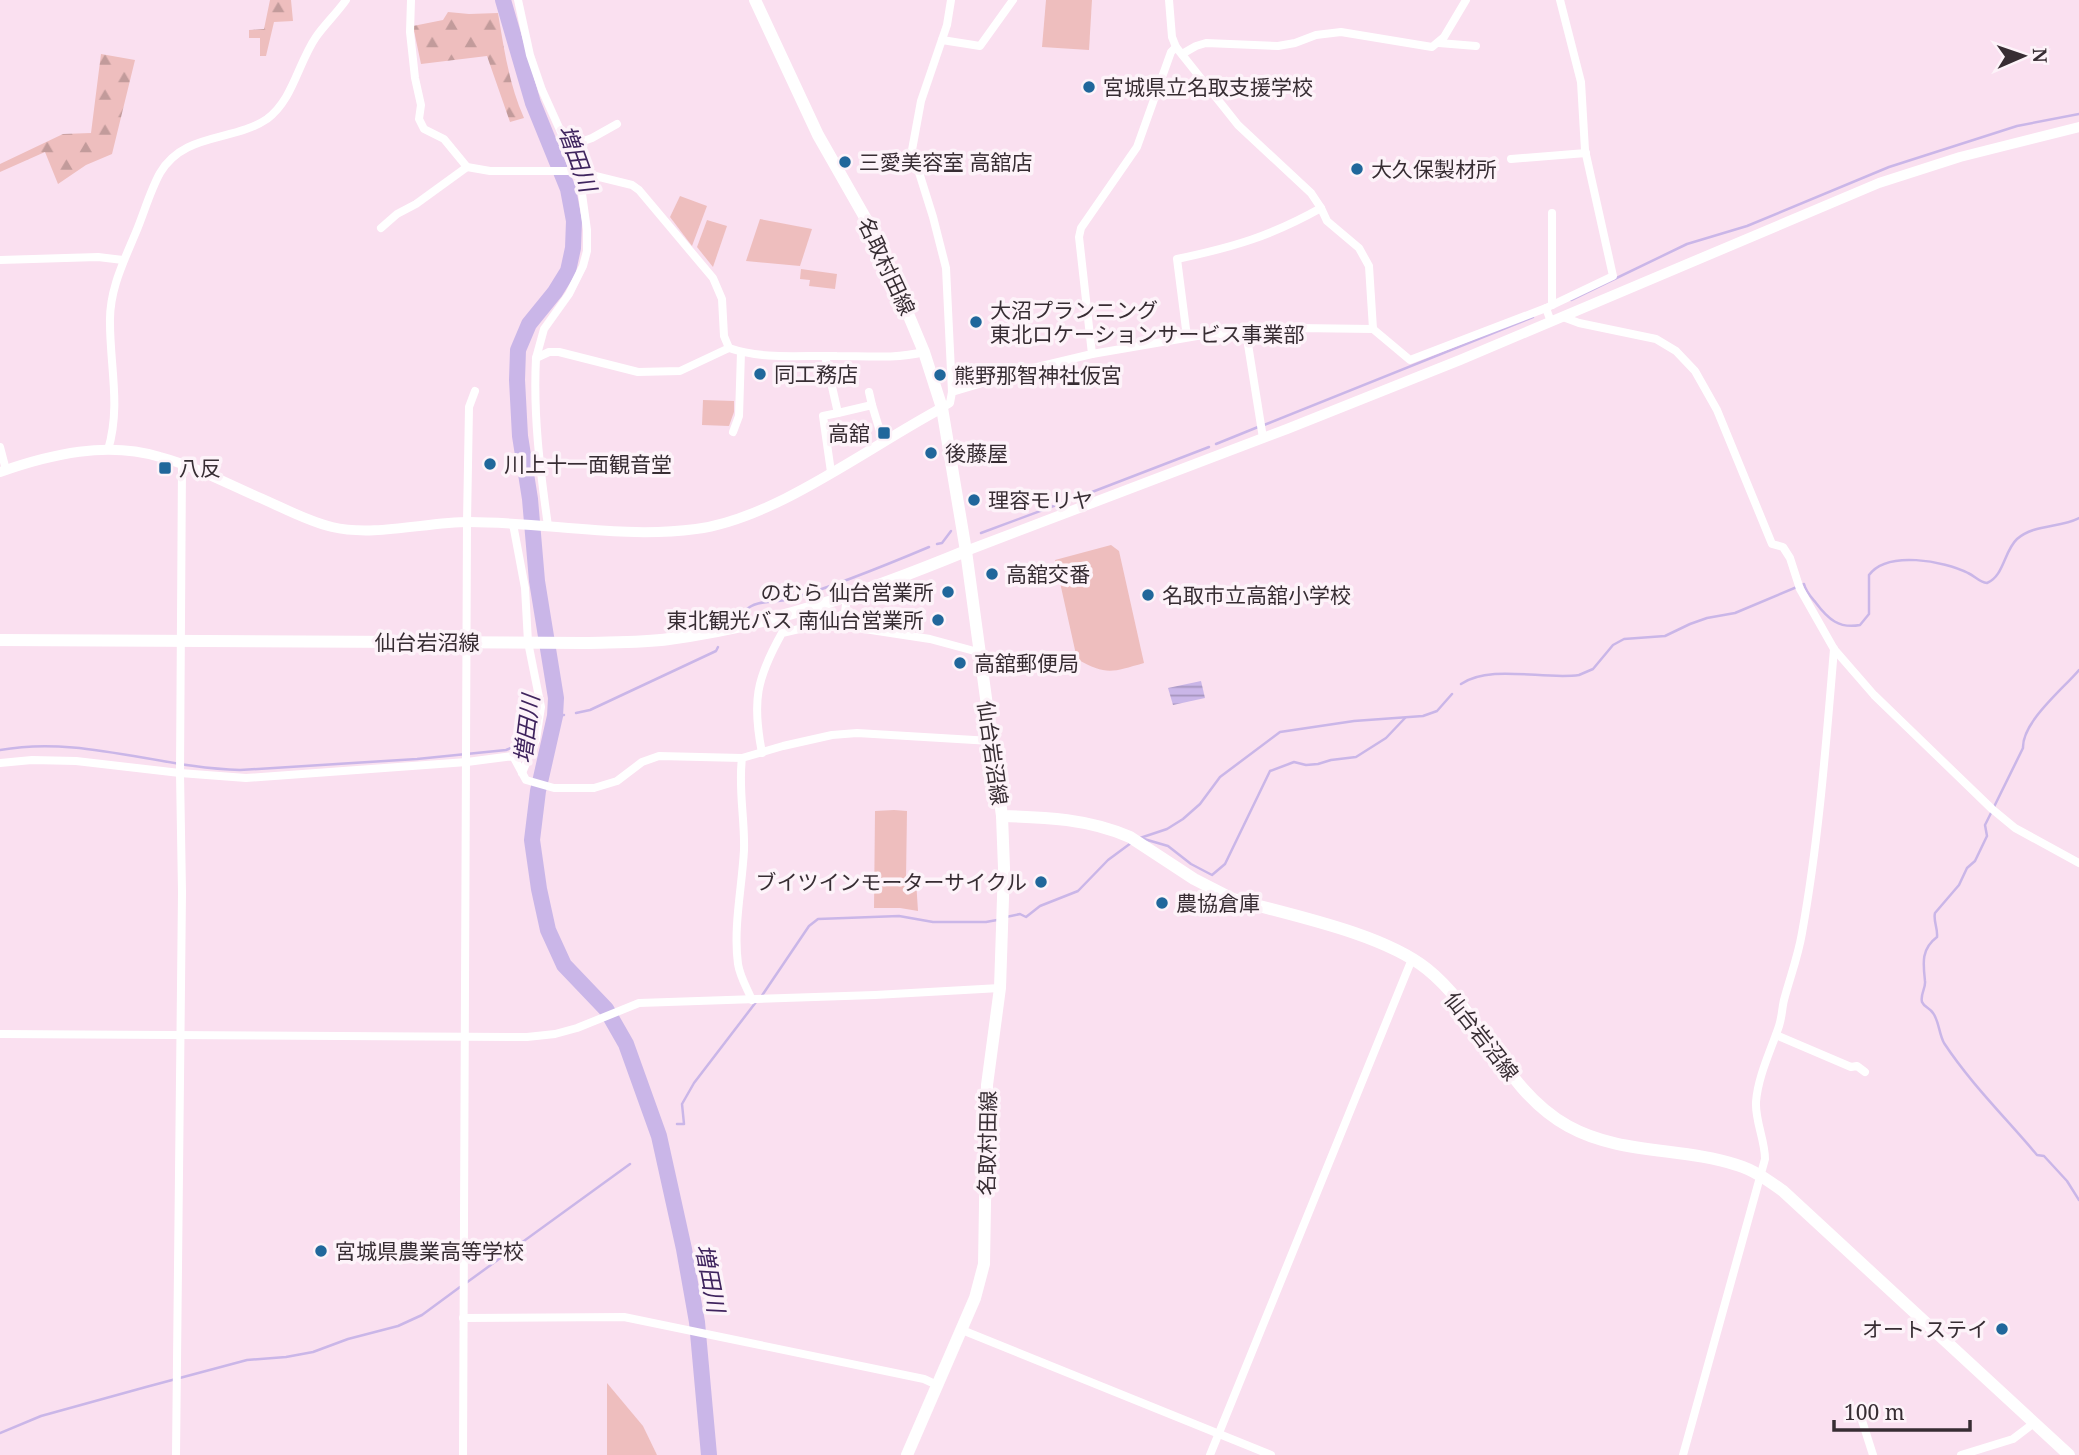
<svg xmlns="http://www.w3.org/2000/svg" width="2079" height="1455" viewBox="0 0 2079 1455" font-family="'Noto Serif','Noto Sans JP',serif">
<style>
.green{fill:#eebebe}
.forest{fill:url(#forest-firs)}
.water{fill:url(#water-rules)}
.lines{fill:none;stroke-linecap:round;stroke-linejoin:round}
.stream{stroke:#cab6e8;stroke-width:2.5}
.river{stroke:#cab6e8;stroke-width:16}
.minor{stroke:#fff;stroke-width:8}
.tertiary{stroke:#fff;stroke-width:10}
.secondary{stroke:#fff;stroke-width:12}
.primary{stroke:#fff;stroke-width:12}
.poi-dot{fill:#20679b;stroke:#fdf3f9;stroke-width:2.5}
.labels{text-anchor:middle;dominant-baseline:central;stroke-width:7;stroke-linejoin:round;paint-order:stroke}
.poi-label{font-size:21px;fill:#372d33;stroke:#fdf3f9;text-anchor:start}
.street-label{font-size:21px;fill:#372d33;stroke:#fdf3f9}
.water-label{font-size:23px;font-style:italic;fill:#3f245e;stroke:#fdf3f9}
</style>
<defs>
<pattern id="forest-firs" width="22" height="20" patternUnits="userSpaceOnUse" patternTransform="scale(1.75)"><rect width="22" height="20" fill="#eebebe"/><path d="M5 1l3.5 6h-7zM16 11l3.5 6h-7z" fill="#c29b9b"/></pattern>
<pattern id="water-rules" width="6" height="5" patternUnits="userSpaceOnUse" patternTransform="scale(1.75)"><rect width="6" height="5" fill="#cab6e8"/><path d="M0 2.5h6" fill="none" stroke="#a594bd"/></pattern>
</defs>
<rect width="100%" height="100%" fill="#fae0f0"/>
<g class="green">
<path d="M1046,0H1092L1089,50L1042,47Z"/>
<path d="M680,196L707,206L692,246L670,217Z"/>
<path d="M760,219L812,229L800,266L746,261Z"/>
<path d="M707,220L727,226L713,267L697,247Z"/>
<path d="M801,269L837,274L835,289L809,286L810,280L800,279Z"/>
<path d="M703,400L734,401V412L729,426L702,425Z"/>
<path d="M1111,545L1119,551L1144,663C1112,672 1107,676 1077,659L1055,560Z"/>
<path d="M894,810L907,811L906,879L916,880L918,911L900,908H874L875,811Z"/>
<path d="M607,1383L643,1426L657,1455H607Z"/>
</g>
<g class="forest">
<path d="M270,0H291L293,21L274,22L266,56H260V38H249V30L264,29Z"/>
<path d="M448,12L469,14L498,13C504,49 509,84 524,118L510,122L487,56L421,64L413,26L443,20Z"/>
<path d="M101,54L135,60L112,154L86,165L58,184L45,152L0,172V164L63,134L91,133Z"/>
</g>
<path class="water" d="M1201,681L1205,698L1173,705L1168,688Z"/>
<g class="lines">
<g class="stream">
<path d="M1571,300L1687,244L1747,226L1889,167L2017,126L2079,114"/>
<path d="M1264,425L1533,317"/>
<path d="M1216,444L1258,427"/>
<path d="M1092,492L1209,447"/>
<path d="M981,533L1086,494"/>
<path d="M937,544L942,543L951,531"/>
<path d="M745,611C755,599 777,603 791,599C838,585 884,566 929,547"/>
<path d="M2079,670C2063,689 2022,722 2023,748L1990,815L1985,825L1987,836L1975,861L1967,868L1959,885L1935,913C1933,921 1938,928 1937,937C1921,949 1923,963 1925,981C1926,988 1920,994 1922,1002C1924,1007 1930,1008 1933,1013C1939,1021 1939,1034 1944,1043C1971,1084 2006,1118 2037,1155L2044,1156L2067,1181L2079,1200"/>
<path d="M1461,684C1490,664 1544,680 1579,675L1593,669L1613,645L1624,639L1665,636L1690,624L1707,618L1735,613L1804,584C1806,592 1811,597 1816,603C1828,619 1839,629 1860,625L1869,614V575C1887,550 1944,561 1968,573C1975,576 1979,582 1987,583C2004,576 2004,551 2017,539C2034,524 2060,528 2079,518"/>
<path d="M576,713L590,710L716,651L718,647"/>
<path d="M555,716L564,715"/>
<path d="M0,750C81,735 159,768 240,770L417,759L506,750L513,747"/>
<path d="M1140,838L1167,829L1183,819L1200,804L1220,777L1280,732L1354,721L1423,716L1437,711L1452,694"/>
<path d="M1144,839L1168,846L1191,864L1212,875L1225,864L1270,771L1294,762L1306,765L1318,764L1331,760L1356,757L1386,738L1405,718"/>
<path d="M1006,917L1020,914L1026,917L1040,906L1078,891L1108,860L1131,843"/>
<path d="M761,997L809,926L818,919L899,916L933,922H986L997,920"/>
<path d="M677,1124H684L682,1104L694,1083L756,1002"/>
<path d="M466,1283L630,1164"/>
<path d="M0,1433L41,1416L146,1387L247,1360L286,1357L313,1352L348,1339L398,1326L422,1315L460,1287"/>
</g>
<path class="river" d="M503,0L533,103L568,189L574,221L573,248L568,271L555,292L529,324L518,350L517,380L520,436L530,499L537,581L556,698L555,716L538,791L532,840L539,889L548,930L564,965L606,1009L626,1044L659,1136L684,1249L697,1322L709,1455"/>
<g class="minor">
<path d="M411,0L410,32L415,78L421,105L419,119L424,129L444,139L467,167L490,171H575L632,185L639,190L713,278L722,299L724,336L729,348"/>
<path d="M518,0L530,55L542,90L579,172L587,230V251L583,266L569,294L544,329L536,358"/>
<path d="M1169,0L1172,37L1176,47"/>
<path d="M942,40L980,46L1013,0"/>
<path d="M1439,43L1476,46"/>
<path d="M1182,54L1196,46L1206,43L1278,46L1295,43L1316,35L1341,32L1432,47L1444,37L1466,0"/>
<path d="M567,147L592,138L617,124"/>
<path d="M1511,159L1586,153"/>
<path d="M381,228L397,214L416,204L467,167"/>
<path d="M0,260L98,257L123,260"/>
<path d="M1552,305V213"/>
<path d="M1546,308L1613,276L1585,150L1581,82L1560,0"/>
<path d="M1563,317L1579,323L1656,339L1676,351L1695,371L1717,410L1772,544L1783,547L1790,558L1800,589L1834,649L1874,695L1992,809L2015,828L2079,863"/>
<path d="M1246,332L1263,438"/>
<path d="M1187,337L1177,259C1234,247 1271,236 1321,208"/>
<path d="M1092,354L1197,336L1298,328L1373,329"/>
<path d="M825,356L838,413L872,405L883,441"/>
<path d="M869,392L872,405"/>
<path d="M952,392L1029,369L1092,354L1079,237L1081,228L1137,147L1171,52L1176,47L1238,125L1311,193L1321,208L1327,221L1359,248L1369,266L1373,329L1410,360L1546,308L1551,322"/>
<path d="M942,408L950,403L952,392L946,268L933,217L912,150L921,101L947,25L951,0"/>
<path d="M733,432L739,416L741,352"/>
<path d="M0,447L6,470"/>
<path d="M108,450C121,406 110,367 110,323C109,290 124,261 136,232C144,213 150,191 160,173C184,132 233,142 267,119C293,100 298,63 316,37C325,24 337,13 346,0"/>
<path d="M831,472L823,416L838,413"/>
<path d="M513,524L525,588L528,642L541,707L536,740L522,773"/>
<path d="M548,526C540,469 533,415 536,358L549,352H559L638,372L680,371L729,348C764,360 801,355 837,356C866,356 895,359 924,352"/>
<path d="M825,623L845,613L847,595"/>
<path d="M762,753C752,702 756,679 782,633L825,623L930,639L978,652"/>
<path d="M742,758C738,789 745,819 744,850C742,888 733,927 738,964C740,977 747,988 752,1000"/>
<path d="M0,763L32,760L76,761L180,773L246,778L467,762L513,756L526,780L554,788H594L617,781L642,762L659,756L742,758L783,746L832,735L857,733L991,741"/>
<path d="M0,1034L527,1037L555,1034L577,1028L639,1003L875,995L1000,988"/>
<path d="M1776,1035L1851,1067L1857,1066L1865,1072"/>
<path d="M463,1318L624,1317L924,1379L937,1385"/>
<path d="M962,1330L1271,1455"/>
<path d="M1858,1408L1873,1455"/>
<path d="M176,1455L182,892L180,773L182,465"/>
<path d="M463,1455L467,522L469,407L475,391"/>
<path d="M1210,1455L1412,959"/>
<path d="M1683,1455L1765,1159C1765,1140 1755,1121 1756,1102C1758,1076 1771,1050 1779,1026C1782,1017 1782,1008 1784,1000C1790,977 1798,957 1802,933C1819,839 1826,744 1834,649"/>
<path d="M1961,1455L2013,1439L2034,1423"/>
</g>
<g class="tertiary">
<path d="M0,472C51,454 107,441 160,457C194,466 226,483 258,497C282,507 306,521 332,527C374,537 426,522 469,522C545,522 621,539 696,529C775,519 870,446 942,408"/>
<path d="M966,551L1287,429L1460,360L1879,183L1960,157L2079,127"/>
</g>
<g class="secondary">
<path d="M755,0L818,135L875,235L924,352L942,408L966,551"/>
<path d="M907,1455L975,1298L984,1264L987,1085L1000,988L1004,868L1002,816"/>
</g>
<path class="primary" d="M0,640L584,643C612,642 641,643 669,639C771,626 871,590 966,551L1002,816C1046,817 1089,819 1130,837L1194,879L1233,899C1290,915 1382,933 1427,969C1482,1013 1504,1091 1568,1126C1620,1155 1682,1147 1737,1165C1754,1170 1769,1181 1783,1191L2069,1455"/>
</g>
<g class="poi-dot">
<circle cx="1089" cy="87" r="7"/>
<circle cx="845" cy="162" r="7"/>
<circle cx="1357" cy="169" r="7"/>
<circle cx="976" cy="322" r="7"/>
<circle cx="760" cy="374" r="7"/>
<circle cx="940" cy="375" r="7"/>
<rect x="877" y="426" width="14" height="14" rx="3.5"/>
<circle cx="931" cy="453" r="7"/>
<circle cx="490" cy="464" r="7"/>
<rect x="158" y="461" width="14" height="14" rx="3.5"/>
<circle cx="974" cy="500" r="7"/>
<circle cx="992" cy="574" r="7"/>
<circle cx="948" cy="592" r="7"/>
<circle cx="1148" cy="595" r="7"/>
<circle cx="938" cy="620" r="7"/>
<circle cx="960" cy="663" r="7"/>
<circle cx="1041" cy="882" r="7"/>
<circle cx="1162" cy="903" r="7"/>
<circle cx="321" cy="1251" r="7"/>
<circle cx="2002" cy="1329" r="7"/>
</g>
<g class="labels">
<g class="poi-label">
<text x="1103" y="87">宮城県立名取支援学校</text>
<text x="859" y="162">三愛美容室 高舘店</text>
<text x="1371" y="169">大久保製材所</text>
<text x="990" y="310">大沼プランニング<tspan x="990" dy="24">東北ロケーションサービス事業部</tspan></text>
<text x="774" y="374">同工務店</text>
<text x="954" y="375">熊野那智神社仮宮</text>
<text x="870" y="433" text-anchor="end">高舘</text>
<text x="945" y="453">後藤屋</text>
<text x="504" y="464">川上十一面観音堂</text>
<text x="179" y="468">八反</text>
<text x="988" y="500">理容モリヤ</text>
<text x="1006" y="574">高舘交番</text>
<text x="934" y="592" text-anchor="end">のむら 仙台営業所</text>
<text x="1162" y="595">名取市立高舘小学校</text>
<text x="924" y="620" text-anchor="end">東北観光バス 南仙台営業所</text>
<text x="974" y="663">高舘郵便局</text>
<text x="1027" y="882" text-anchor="end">ブイツインモーターサイクル</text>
<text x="1176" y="903">農協倉庫</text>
<text x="335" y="1251">宮城県農業高等学校</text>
<text x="1988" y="1329" text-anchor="end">オートステイ</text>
</g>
<g class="street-label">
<text transform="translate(887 266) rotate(65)">名取村田線</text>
<text x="427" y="642">仙台岩沼線</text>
<text transform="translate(993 753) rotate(82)">仙台岩沼線</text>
<text transform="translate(1482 1036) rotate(52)">仙台岩沼線</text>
<text transform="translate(987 1143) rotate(-89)">名取村田線</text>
</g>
<g class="water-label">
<text transform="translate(578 158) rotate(70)">増田川</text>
<text transform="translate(526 729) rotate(-83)">増田川</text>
<text transform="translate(711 1278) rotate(79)">増田川</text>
</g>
</g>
<g transform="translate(2023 56) rotate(88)" stroke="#fdf3f9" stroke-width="5" paint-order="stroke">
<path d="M0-5L12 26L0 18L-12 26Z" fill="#372d33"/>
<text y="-10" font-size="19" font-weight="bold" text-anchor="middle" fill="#372d33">N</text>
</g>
<path d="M1834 1420v10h136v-10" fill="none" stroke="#372d33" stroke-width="3.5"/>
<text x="1844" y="1420" font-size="21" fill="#372d33" stroke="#fdf3f9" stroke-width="5" paint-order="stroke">100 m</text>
</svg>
